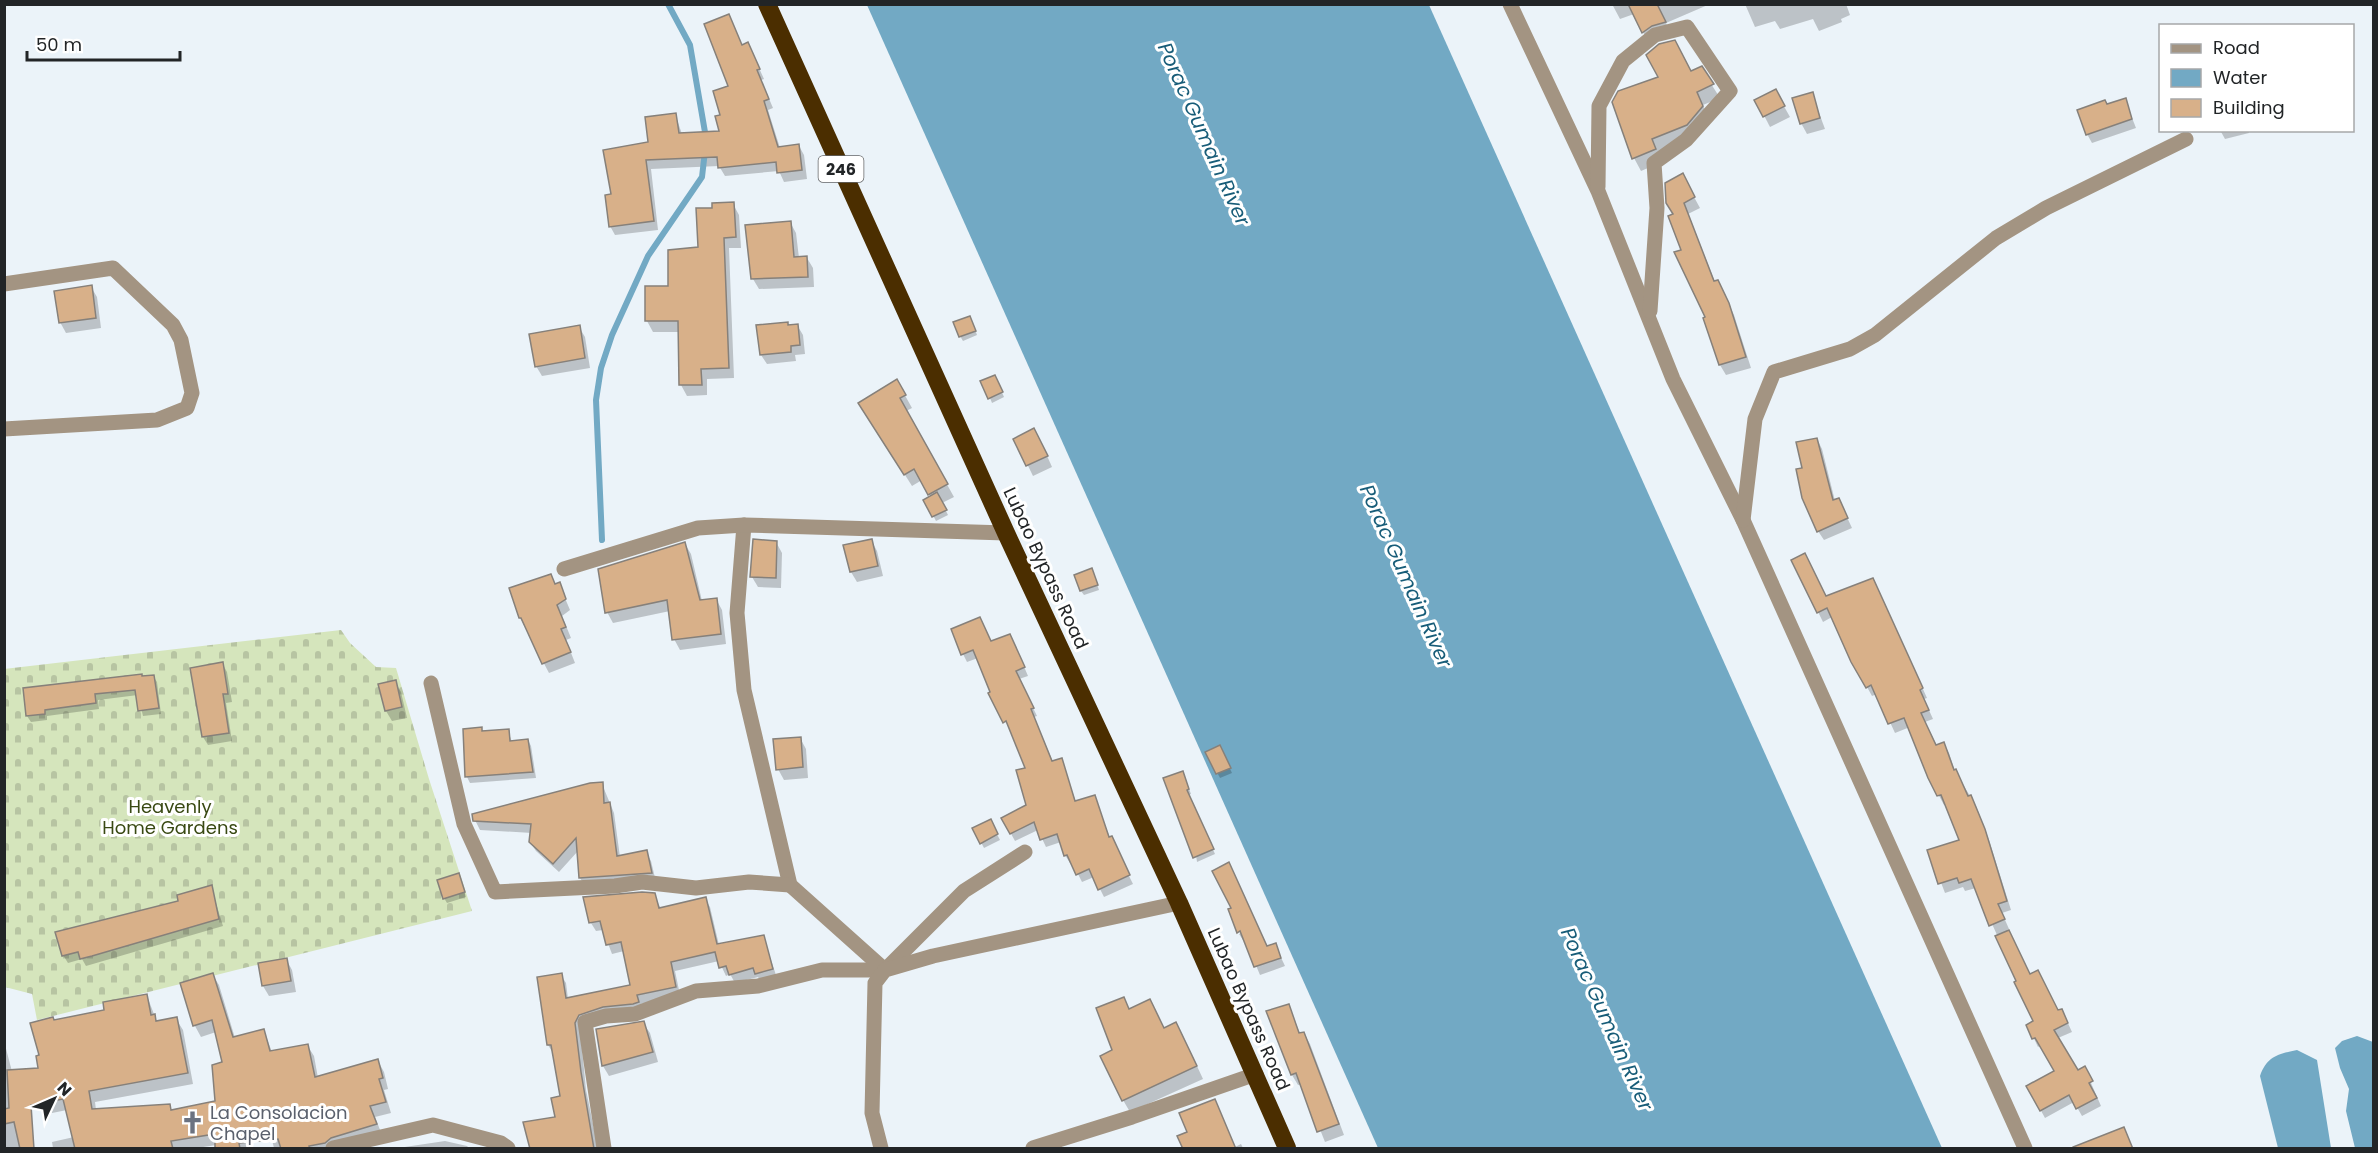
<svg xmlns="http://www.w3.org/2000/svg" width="2378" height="1153" viewBox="0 0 2378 1153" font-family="Poppins,sans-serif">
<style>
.cemetery{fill:url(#cemetery-stones)}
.water{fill:#72a9c4}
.shadow{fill:#0003}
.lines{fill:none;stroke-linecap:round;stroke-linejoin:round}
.stream{stroke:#72a9c4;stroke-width:6}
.building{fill:#d8b089;stroke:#86807a;stroke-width:1.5}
.minor{stroke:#a39482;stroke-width:15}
.highway{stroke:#4b2e00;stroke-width:18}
.labels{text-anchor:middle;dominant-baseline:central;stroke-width:6;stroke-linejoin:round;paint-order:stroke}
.shield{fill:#fff;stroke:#646668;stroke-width:1.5}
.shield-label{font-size:16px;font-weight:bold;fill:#222527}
.street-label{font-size:18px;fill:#222527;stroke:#fff}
.park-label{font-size:18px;fill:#394913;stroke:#fff}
.worship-label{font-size:18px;fill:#5b616d;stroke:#fff;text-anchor:start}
.water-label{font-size:20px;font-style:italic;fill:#175c78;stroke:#fff}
</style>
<defs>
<pattern id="cemetery-stones" width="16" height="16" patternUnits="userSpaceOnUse" patternTransform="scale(1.5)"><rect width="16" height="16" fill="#d5e5bc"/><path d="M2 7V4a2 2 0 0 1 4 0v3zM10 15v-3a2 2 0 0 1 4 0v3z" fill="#b7c4a2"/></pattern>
</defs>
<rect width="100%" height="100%" fill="#ebf3f9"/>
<path class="cemetery" d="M341,630L350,643L376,667L396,668L429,779L472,911L37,1020L32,994L5,987L4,669Z"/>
<g class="water">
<path d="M867,5H1429L1942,1148H1378Z"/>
<path d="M2357,1036L2373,1042V1148H2355L2346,1111L2349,1089L2340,1068L2335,1048L2342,1041Z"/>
<path d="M2297,1050L2317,1060L2331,1148H2278L2260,1076C2267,1056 2278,1054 2297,1050Z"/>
</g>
<g class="shadow">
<path d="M1612,4H1710L1666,23L1670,32L1648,42L1634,14L1620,19Z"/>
<path d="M1745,4H1846L1850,15L1841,19L1842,22L1819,31L1813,19L1780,29L1775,21L1755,27Z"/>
<path d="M748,44L764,79L761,80L773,108L768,110L780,148L799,146L804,155L807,179L784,182L779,171L725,176L719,166L651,169L658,230L615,235L610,226L613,195L650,144L675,114L682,134L721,133L722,116L730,87L742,46Z"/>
<path d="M1701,68L1720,98L1703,105L1709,120L1662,162L1641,171L1634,158L1660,78Z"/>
<path d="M1812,94L1825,129L1807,134L1801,123Z"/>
<path d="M1756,100L1781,101L1790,117L1770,127Z"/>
<path d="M2125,100L2136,128L2092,143L2087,134L2107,105Z"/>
<path d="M2220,130H2248L2249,133L2225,139Z"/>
<path d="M1682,175L1700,208L1688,214L1715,282L1723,292L1734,315L1751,368L1726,375L1720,365L1683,251L1675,215Z"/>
<path d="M733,204L739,215L741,248H729L734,378L707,379V395L687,396L681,385L679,332H653L647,321Z"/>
<path d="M790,222L796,233L799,258H807L813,268L814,287L759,289L753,279Z"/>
<path d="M91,287L97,297L101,328L66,333L60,322Z"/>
<path d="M972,322L977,335L963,341L960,336Z"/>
<path d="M797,325L803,335L805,354L795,355L796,361L767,364L761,355L789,326Z"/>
<path d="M579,327L585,337L590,368L542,376L536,366Z"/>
<path d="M897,381L912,408L906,411L954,497L942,503L948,515L936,521L925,500L931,497L922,480L912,486L867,415Z"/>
<path d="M997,381L1004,397L992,403L990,398Z"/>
<path d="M1015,439L1040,440L1052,467L1033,476Z"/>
<path d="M1817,439L1822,449L1835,501L1839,500L1852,528L1824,540L1818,531L1803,469Z"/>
<path d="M871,540L877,551L883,576L857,582L851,572L845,546Z"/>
<path d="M776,542L782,553L781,588L758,587L752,577Z"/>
<path d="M685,544L691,554L702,601L716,599L722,610L726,644L680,650L674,639L670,611L613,623L607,612Z"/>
<path d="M1793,561L1826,598L1878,589L1927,698L1924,699L1933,719L1925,722L1937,746L1944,744L1949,753L1955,771L1976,806L1989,840L2011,910L2002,913L2009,929L2007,930L2030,976L2066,1019L2072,1032L2058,1038L2078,1072L2088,1076L2101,1106L2082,1116L2074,1102L2045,1118L2028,1087L2056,1072L2041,1045L2038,1047L2028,1026L2035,1022L2018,982L1976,888L1965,891L1963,887L1945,893L1929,851L1961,841L1946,804L1944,805L1929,777L1910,727L1895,733L1877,694L1872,696L1867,687L1832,617L1823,622Z"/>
<path d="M1094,575L1099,590L1084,595L1081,591Z"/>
<path d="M550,576L556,585L559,584L570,610L562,616L571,638L566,640L575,663L549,673L520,618Z"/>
<path d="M991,643H1014L1028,676L1019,679L1037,716L1034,717L1053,762L1061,760L1076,802L1094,796L1110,838L1133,884L1104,897L1094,877L1082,882L1072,862L1070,863L1065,855L1061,842L1046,847L1038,830L1015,841L1003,819L1028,806L1027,769L978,658L967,662L963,654Z"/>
<path d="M222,663L227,672L232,702L226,703L232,741L208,745L203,737Z"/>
<path d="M153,676L157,682L161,714L143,716L138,695L98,700L99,709L47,716V720L31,722L27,716Z"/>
<path d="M395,682L401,692L407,718L392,721L386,711L380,685Z"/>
<path d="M464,730L508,731L512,742L528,740L531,746L536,778L470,783L467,777Z"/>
<path d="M800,738L806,749L808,778L784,780L778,769Z"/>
<path d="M1222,752L1232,773L1220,778L1207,753Z"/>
<path d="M1185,778L1191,794L1188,795L1215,854L1197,862Z"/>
<path d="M602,784L614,813L620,857L646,852L651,861L656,882L586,887L580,878L578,851L559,872L536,851L530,842L532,833L480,830L475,820Z"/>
<path d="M990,821L1000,840L984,848L974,829Z"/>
<path d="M461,880L466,897L447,903L444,898Z"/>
<path d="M211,887L223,926L86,966L82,959L68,963L63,955Z"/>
<path d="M654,895L661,909L705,899L710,907L719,945L763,936L777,978L761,982L758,977L735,983L730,974L726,976L719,961L675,971L680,995L641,1004L643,1011L580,1028L586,1090L598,1148H531L556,1118L562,1098L553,1053L548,1045L561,975L566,983L568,999L632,986L624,951L612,954L603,930L596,931L591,923Z"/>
<path d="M1248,930L1268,947L1275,945L1285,966L1260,975L1245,939L1243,940L1239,934Z"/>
<path d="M286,959L292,970L296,992L269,996L263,986Z"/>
<path d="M212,974L219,985L235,1038L264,1031L272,1052L307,1045L314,1056L318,1078L378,1061L384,1072L388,1089L384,1090L391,1113L375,1117L382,1135L344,1148H274L256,1076L241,1079L249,1148H217L216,1145L197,1148H53L52,1142L74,1137L67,1110L52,1113L45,1102L41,1056L54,1021L106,1011L147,996L157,1022L176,1019L183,1030L193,1084L95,1102L96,1110L169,1105L172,1111L217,1102L223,1064L216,1032L201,1037L195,1026L182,984Z"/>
<path d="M1123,999L1130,1010L1183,1036L1203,1079L1130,1112L1123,1100L1114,1051Z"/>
<path d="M1288,1006L1301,1035L1304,1033L1310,1044L1344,1135L1325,1142L1302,1084L1298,1085L1292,1075L1268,1012Z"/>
<path d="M643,1023L650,1033L658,1062L609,1076L603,1066Z"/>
<path d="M4,1041L32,1148H4Z"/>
<path d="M445,1141L467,1146L469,1148H398Z"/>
<path d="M1241,1144L1243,1148H1185L1235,1147Z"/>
</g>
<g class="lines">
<g class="stream">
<path d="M668,4L690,45L706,138"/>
<path d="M602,540L596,400L601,368L612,335L648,256L702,177L705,151"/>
</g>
</g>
<g class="building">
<path d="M1628,4H1657L1666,22L1652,26L1642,33Z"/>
<path d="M729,14L742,45L748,42L760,69L757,70L769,99L764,101L778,147L799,144L802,170L777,173L776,162L718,168L717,157L646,160L654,221L609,227L605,195L611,194L603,150L648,142L645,117L676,113L679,133L719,131L715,116L720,115L713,91L728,86L704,24Z"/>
<path d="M1675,40L1691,71L1702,66L1714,84L1697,92L1703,106L1687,125L1652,139L1656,149L1632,159L1612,102L1618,91L1658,77L1646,55L1659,44Z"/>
<path d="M1776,89L1785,106L1763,117L1754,100Z"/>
<path d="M1813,92L1820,118L1800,124L1792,98Z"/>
<path d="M2126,98L2132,119L2086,135L2077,110L2105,100L2107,104Z"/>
<path d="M1683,173L1695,197L1684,203L1714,281L1718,280L1729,303L1746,357L1719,365L1703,318L1705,317L1674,252L1681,250L1668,216L1673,214L1666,203L1665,183Z"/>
<path d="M734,202L736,237L724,238L729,368L701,369L702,385H679L678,321H645V286H668V250L698,247L696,208H712V203Z"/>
<path d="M791,221L794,257L807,256L808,277L751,279L745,225Z"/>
<path d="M92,285L96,318L59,323L54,291Z"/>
<path d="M970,316L976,331L959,337L953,322Z"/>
<path d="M788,322V325L798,324L800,345L791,346V352L760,355L756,325Z"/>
<path d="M580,325L585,358L535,367L529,334Z"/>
<path d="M995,375L1003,392L988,399L980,381Z"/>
<path d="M897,379L906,395L900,398L948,484L928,495L914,469L904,475L858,403Z"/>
<path d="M1034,428L1048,456L1026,466L1013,439Z"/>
<path d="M1817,438L1833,500L1839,498L1848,518L1817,532L1802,498L1796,469L1802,468L1796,442Z"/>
<path d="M937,492L947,510L932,517L923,500Z"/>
<path d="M753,539L777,541L776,578L750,577Z"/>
<path d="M872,539L878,566L850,572L843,545Z"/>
<path d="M685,542L700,600L717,598L721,634L672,640L667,600L605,613L598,569Z"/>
<path d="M1805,553L1826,596L1873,578L1923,688L1920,690L1929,710L1921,713L1936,745L1944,742L1954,770L1956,769L1968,796L1971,795L1985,829L2007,901L1998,904L2005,919L1989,926L1971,879L1959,883L1957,878L1938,884L1927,850L1959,840L1941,795L1937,796L1928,778L1904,718L1888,724L1871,685L1866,688L1851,662L1827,608L1817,613L1791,560Z"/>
<path d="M1092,568L1098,585L1080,591L1074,575Z"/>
<path d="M551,574L555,584L560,582L566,599L557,605L566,627L561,629L571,652L542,664L521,618H519L509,588Z"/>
<path d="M980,617L991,641L1010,634L1025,667L1016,671L1034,708L1031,709L1052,761L1062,758L1075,801L1095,795L1109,837L1112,836L1130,875L1098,890L1089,869L1076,875L1067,855L1064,856L1057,834L1040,840L1034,822L1010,834L1001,818L1026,805L1016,770L1025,768L1006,721L1003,723L988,693L990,692L973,650L961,655L951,629Z"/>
<path d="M223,662L228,694H223L229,733L202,737L190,668Z"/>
<path d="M142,674V676L154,675L159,708L138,711L135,690L95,694L96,703L45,710V714L26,716L23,688Z"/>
<path d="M396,680L402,707L385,711L378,684Z"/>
<path d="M482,727V731L509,729L510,741L528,739L533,772L465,777L463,729Z"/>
<path d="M801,737L803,767L776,770L773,739Z"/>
<path d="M1220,745L1231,768L1216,774L1205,752Z"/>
<path d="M1183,771L1189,789L1187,790L1214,849L1193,858L1163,778Z"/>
<path d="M603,782L604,803L610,802L617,856L647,850L652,873L579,878L576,838L553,864L529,842L531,824L473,821L472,814L590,783Z"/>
<path d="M991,819L998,834L980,844L972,828Z"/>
<path d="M1229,862L1267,946L1276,943L1281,958L1254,967L1240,931L1237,933L1228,909L1231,908L1212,871Z"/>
<path d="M459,873L465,892L443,899L437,880Z"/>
<path d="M212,885L219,919L92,956L80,959L78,952L62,956L55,932L178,901L177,895Z"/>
<path d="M642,892L655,893L659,908L706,897L717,944L764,935L773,969L755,974L753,968L729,975L726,966L719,968L715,952L671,962L676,987L637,995L639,1002L633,1004L603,1007L579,1015L575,1023L581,1072L594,1149H530L523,1122L555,1117L551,1098L560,1096L551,1045H547L537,977L562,973L566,998L630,985L621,942L606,945L600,921L589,923L583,897Z"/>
<path d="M2009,930L2030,974L2038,970L2058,1010L2062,1009L2068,1023L2054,1030L2078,1070L2085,1066L2093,1081L2089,1083L2097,1098L2076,1109L2069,1095L2040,1111L2026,1086L2054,1071L2035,1038L2032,1039L2026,1025L2033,1021L2014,982L2016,981L1995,936Z"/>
<path d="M287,958L291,981L262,986L258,963Z"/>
<path d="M213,973L233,1037L264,1029L270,1051L308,1044L315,1077L378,1059L383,1078L379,1079L386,1102L370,1106L377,1124L331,1138L325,1143L309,1146L310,1149H281L278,1139L239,1143L240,1149H215V1134L171,1141L173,1149H75L63,1099L31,1105L34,1149H20L14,1122L4,1124V1109L9,1108L7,1070L38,1068L36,1056L39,1055L30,1023L53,1017L54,1020L104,1010L103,1002L147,994L151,1015L155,1014L156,1021L177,1017L188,1073L89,1091L92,1109L170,1104L171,1110L215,1101L212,1065L222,1062L212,1020L193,1026L180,983Z"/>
<path d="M1124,997L1129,1009L1150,999L1164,1028L1176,1022L1197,1066L1122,1101L1100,1056L1112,1050L1096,1008Z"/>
<path d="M1289,1004L1299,1033L1304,1032L1339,1124L1317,1132L1296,1073L1291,1075L1266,1011Z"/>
<path d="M644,1021L653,1052L602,1066L596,1029Z"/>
<path d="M1215,1099L1236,1149H1183L1177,1136L1187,1132L1179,1113Z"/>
<path d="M2124,1127L2133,1149H2073V1147Z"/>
</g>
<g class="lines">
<g class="minor">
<path d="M1510,4L1598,191L1673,379L1743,520L2025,1148"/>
<path d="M1598,187L1599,106L1623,61L1655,35L1687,27L1730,91L1686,140L1654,163L1657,208L1650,311"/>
<path d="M4,284L113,268L173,325L181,340L192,393L187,408L157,420L4,429"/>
<path d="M1743,520L1755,419L1774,372L1850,349L1875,335L1996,238L2046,208L2186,139"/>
<path d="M744,525L737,613L744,690L790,885L885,970"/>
<path d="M564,569L698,528L744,525L1006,533"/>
<path d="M431,683L464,824L495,892L615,886L642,882L696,888L749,882L790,885"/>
<path d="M333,1148L433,1125L501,1143L508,1148"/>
<path d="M604,1148L585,1022L606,1016L635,1014L696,991L758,986L822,970H885L964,891L1025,852"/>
<path d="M881,1148L872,1113L875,983L885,970L933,956L1179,903"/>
<path d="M1033,1148L1132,1117L1256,1074"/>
</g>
<path class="highway" d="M767,4L1006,533L1179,903L1287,1148"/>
</g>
<defs>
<symbol id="church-bare" viewBox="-9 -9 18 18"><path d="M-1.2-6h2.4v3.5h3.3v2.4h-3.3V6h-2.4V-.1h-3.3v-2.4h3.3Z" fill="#6b7280" stroke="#fff" stroke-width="2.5" paint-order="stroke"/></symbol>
</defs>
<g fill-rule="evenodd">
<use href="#church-bare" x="176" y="1106" width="33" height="33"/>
</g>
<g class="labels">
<rect class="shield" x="818.5" y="156" width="45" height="26" rx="4.5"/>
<g class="shield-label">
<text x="841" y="169">246</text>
</g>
<g class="street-label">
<text transform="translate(1046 568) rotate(65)">Lubao Bypass Road</text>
<text transform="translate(1249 1009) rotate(66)">Lubao Bypass Road</text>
</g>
<g class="park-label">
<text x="170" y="806">Heavenly<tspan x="170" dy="21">Home Gardens</tspan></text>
</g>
<g class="worship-label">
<text x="210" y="1112">La Consolacion<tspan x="210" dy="21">Chapel</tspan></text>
</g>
<g class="water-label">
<text transform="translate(1204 134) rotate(66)">Porac Gumain River</text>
<text transform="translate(1406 576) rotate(66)">Porac Gumain River</text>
<text transform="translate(1607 1019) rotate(66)">Porac Gumain River</text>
</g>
</g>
<rect width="2378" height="1153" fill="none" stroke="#222527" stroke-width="12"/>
<rect x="2159" y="24" width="195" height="108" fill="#ffffff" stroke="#a7a8a9" stroke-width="1.5"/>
<rect x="2171" y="44" width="30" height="9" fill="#a39482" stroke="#a7a8a9" stroke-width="1.5"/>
<text x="2213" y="54" font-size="18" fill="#222527">Road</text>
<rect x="2171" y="69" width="30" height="18" fill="#72a9c4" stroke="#a7a8a9" stroke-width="1.5"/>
<text x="2213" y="84" font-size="18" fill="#222527">Water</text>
<rect x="2171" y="99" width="30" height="18" fill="#d8b089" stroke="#a7a8a9" stroke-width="1.5"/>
<text x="2213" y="114" font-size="18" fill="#222527">Building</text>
<g transform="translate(54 1099) rotate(46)" stroke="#ffffff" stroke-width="4.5" paint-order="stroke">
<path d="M0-4.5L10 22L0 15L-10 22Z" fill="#222527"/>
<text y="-9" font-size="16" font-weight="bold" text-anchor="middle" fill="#222527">N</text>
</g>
<path d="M27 51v9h153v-9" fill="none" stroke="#222527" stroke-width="3"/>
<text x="36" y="51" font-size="18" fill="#222527" stroke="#ffffff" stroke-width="4.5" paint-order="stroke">50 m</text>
</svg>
